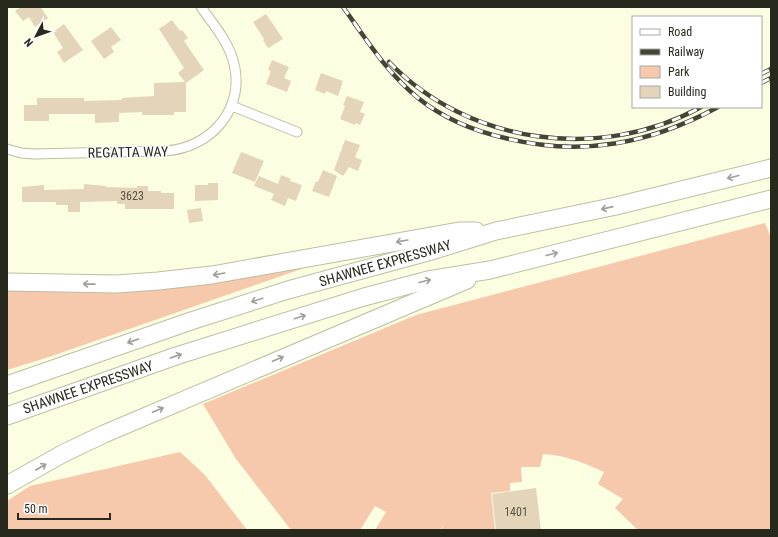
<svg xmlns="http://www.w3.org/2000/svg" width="778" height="537" viewBox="0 0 778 537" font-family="'Roboto Condensed',sans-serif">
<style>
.green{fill:#f6c8ac}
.building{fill:#e4d5ba}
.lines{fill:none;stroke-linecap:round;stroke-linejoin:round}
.street-casing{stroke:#bcbfa2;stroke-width:11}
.highway-casing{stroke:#bcbfa2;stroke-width:19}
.street{stroke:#fff;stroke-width:9}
.highway{stroke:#fff;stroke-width:17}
.rail-casing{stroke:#434536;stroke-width:4.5}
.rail{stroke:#fff;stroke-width:3;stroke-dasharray:9;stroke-linecap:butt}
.oneway{stroke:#9e9f99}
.labels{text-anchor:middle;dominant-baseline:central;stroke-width:3;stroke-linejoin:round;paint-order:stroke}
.number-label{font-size:12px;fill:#575444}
.street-label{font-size:14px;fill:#28291d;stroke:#fff}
</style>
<rect width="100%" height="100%" fill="#fbfee0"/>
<g class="green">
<path d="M765,223L771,238V530H638L615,508L623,499L598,484L604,472C584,463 565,455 543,454L540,467H521L522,482L510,483V491L491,493L495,530H440L445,525L439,530H375L386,512L375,506L360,530H291L236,459L203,404L416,315Z"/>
<path d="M313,265L49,357L7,370V289Z"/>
<path d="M180,452L205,475L247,530H7V501L30,486Z"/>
</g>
<g class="building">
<path d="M21,7H43L41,8L48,18L35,27L29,17L23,21L15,11Z"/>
<path d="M266,14L283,39L268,48L263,40L264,39L253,22Z"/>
<path d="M172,20L180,31L182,30L188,38L184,41L204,70L186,83V112H174V115H142V112L119,113V122L95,123V114H49V121H24V105H37V98H84V101L122,100V98L154,96V83L185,82L178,73L184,68L159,29Z"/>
<path d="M64,24L83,50L64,63L57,52L63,48L53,32Z"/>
<path d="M111,27L121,40L111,47L114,52L104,59L91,41Z"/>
<path d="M272,60L289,67L284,78L291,81L287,92L266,84L271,71L268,70Z"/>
<path d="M321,73L343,81L338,96L326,91L325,94L315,90Z"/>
<path d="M347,96L364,102L360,112L365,114L360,125L356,123L355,125L340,119L345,106L343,105Z"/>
<path d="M345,140L360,145L355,157L362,160L358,171L349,167L343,176L334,170Z"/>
<path d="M241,152L264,161L255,182L232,173Z"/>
<path d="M323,170L337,176L329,197L312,191L316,181L318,182Z"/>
<path d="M281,175L291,179L290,181L302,185L296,201L288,198L285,206L271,200L274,194L254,186L259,176L278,184Z"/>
<path d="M208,183H218V200L195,201V185H208Z"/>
<path d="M84,184L106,186V187L137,188V186H148V191H161V193H174V209H125V204H117V201L80,202V212H68V205H56V202H22V187L44,185V190L84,189Z"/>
<path d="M201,208L203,221L189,223L187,210Z"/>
<path d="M536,488L541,530H496L492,494Z"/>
</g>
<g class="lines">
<defs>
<g id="street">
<path d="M232,106L297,132"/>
<path d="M7,149L21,153L34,154L165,151C212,148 247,107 233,60C227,40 213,24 201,7"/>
</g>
<g id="highway">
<path d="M7,282L116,284L158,281L212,275L459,231H476"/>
<path d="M7,385L191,321L288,290L435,250L496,231L616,206L771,168"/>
<path d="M7,416L176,356L364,297L428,280L490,270L771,199"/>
<path d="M7,485L64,453L104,434L467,280"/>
</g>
</defs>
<use href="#street" class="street-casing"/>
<use href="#highway" class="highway-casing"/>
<use href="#street" class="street"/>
<use href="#highway" class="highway"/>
<defs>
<g id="rail">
<path d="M343,7L358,28"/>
<path d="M355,24C374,51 392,77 418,98C443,118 474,131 505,138C581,157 650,144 718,107"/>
<path d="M389,62C469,145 601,162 701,107"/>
<path d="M761,74L771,69"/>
<path d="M761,83L771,78"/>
</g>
</defs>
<use href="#rail" class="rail-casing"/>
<use href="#rail" class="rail"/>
</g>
<defs><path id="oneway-shaft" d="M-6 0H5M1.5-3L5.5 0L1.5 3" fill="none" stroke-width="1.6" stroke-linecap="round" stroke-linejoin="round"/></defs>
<g class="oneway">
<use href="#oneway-shaft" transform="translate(733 177) rotate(166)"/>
<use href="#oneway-shaft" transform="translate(607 208) rotate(167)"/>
<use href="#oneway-shaft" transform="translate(402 241) rotate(170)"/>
<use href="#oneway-shaft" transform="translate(552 254) rotate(-14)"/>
<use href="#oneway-shaft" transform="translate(219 274) rotate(170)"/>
<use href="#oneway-shaft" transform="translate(425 281) rotate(-14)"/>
<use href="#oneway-shaft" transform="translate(89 284) rotate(-179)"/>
<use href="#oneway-shaft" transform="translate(257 300) rotate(162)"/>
<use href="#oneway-shaft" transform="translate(300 317) rotate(-17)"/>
<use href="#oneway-shaft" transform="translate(133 341) rotate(161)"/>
<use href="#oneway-shaft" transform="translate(176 356) rotate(-19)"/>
<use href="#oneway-shaft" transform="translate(278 359) rotate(-23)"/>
<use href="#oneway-shaft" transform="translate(158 410) rotate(-23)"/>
<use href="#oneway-shaft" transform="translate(41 467) rotate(-30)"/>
</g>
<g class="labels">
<g class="number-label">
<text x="132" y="196">3623</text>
<text x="516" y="512">1401</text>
</g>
<g class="street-label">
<text transform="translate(128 152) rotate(-1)">REGATTA WAY</text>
<text transform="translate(385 263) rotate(-16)">SHAWNEE EXPRESSWAY</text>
<text transform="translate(88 387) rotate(-19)">SHAWNEE EXPRESSWAY</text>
</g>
</g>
<rect width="778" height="537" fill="none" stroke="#28291d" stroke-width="16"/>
<rect x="632" y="16" width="130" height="92" fill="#ffffff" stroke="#a9a9a5"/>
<rect x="640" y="29" width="20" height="6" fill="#ffffff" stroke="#a9a9a5"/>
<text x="668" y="36" font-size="12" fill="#28291d">Road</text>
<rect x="640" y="49" width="20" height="6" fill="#434536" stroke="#a9a9a5"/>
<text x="668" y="56" font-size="12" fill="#28291d">Railway</text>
<rect x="640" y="66" width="20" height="12" fill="#f6c8ac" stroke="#a9a9a5"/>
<text x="668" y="76" font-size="12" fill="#28291d">Park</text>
<rect x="640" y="86" width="20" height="12" fill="#e4d5ba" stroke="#a9a9a5"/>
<text x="668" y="96" font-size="12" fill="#28291d">Building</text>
<g transform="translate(36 36) rotate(229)" stroke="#ffffff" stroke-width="3" paint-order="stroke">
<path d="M0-3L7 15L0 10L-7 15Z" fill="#28291d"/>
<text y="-6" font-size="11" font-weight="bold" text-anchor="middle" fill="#28291d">N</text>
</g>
<path d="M18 513v6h92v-6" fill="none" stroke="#28291d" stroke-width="2"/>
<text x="24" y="513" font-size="12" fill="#28291d" stroke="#ffffff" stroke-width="3" paint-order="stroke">50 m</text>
</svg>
